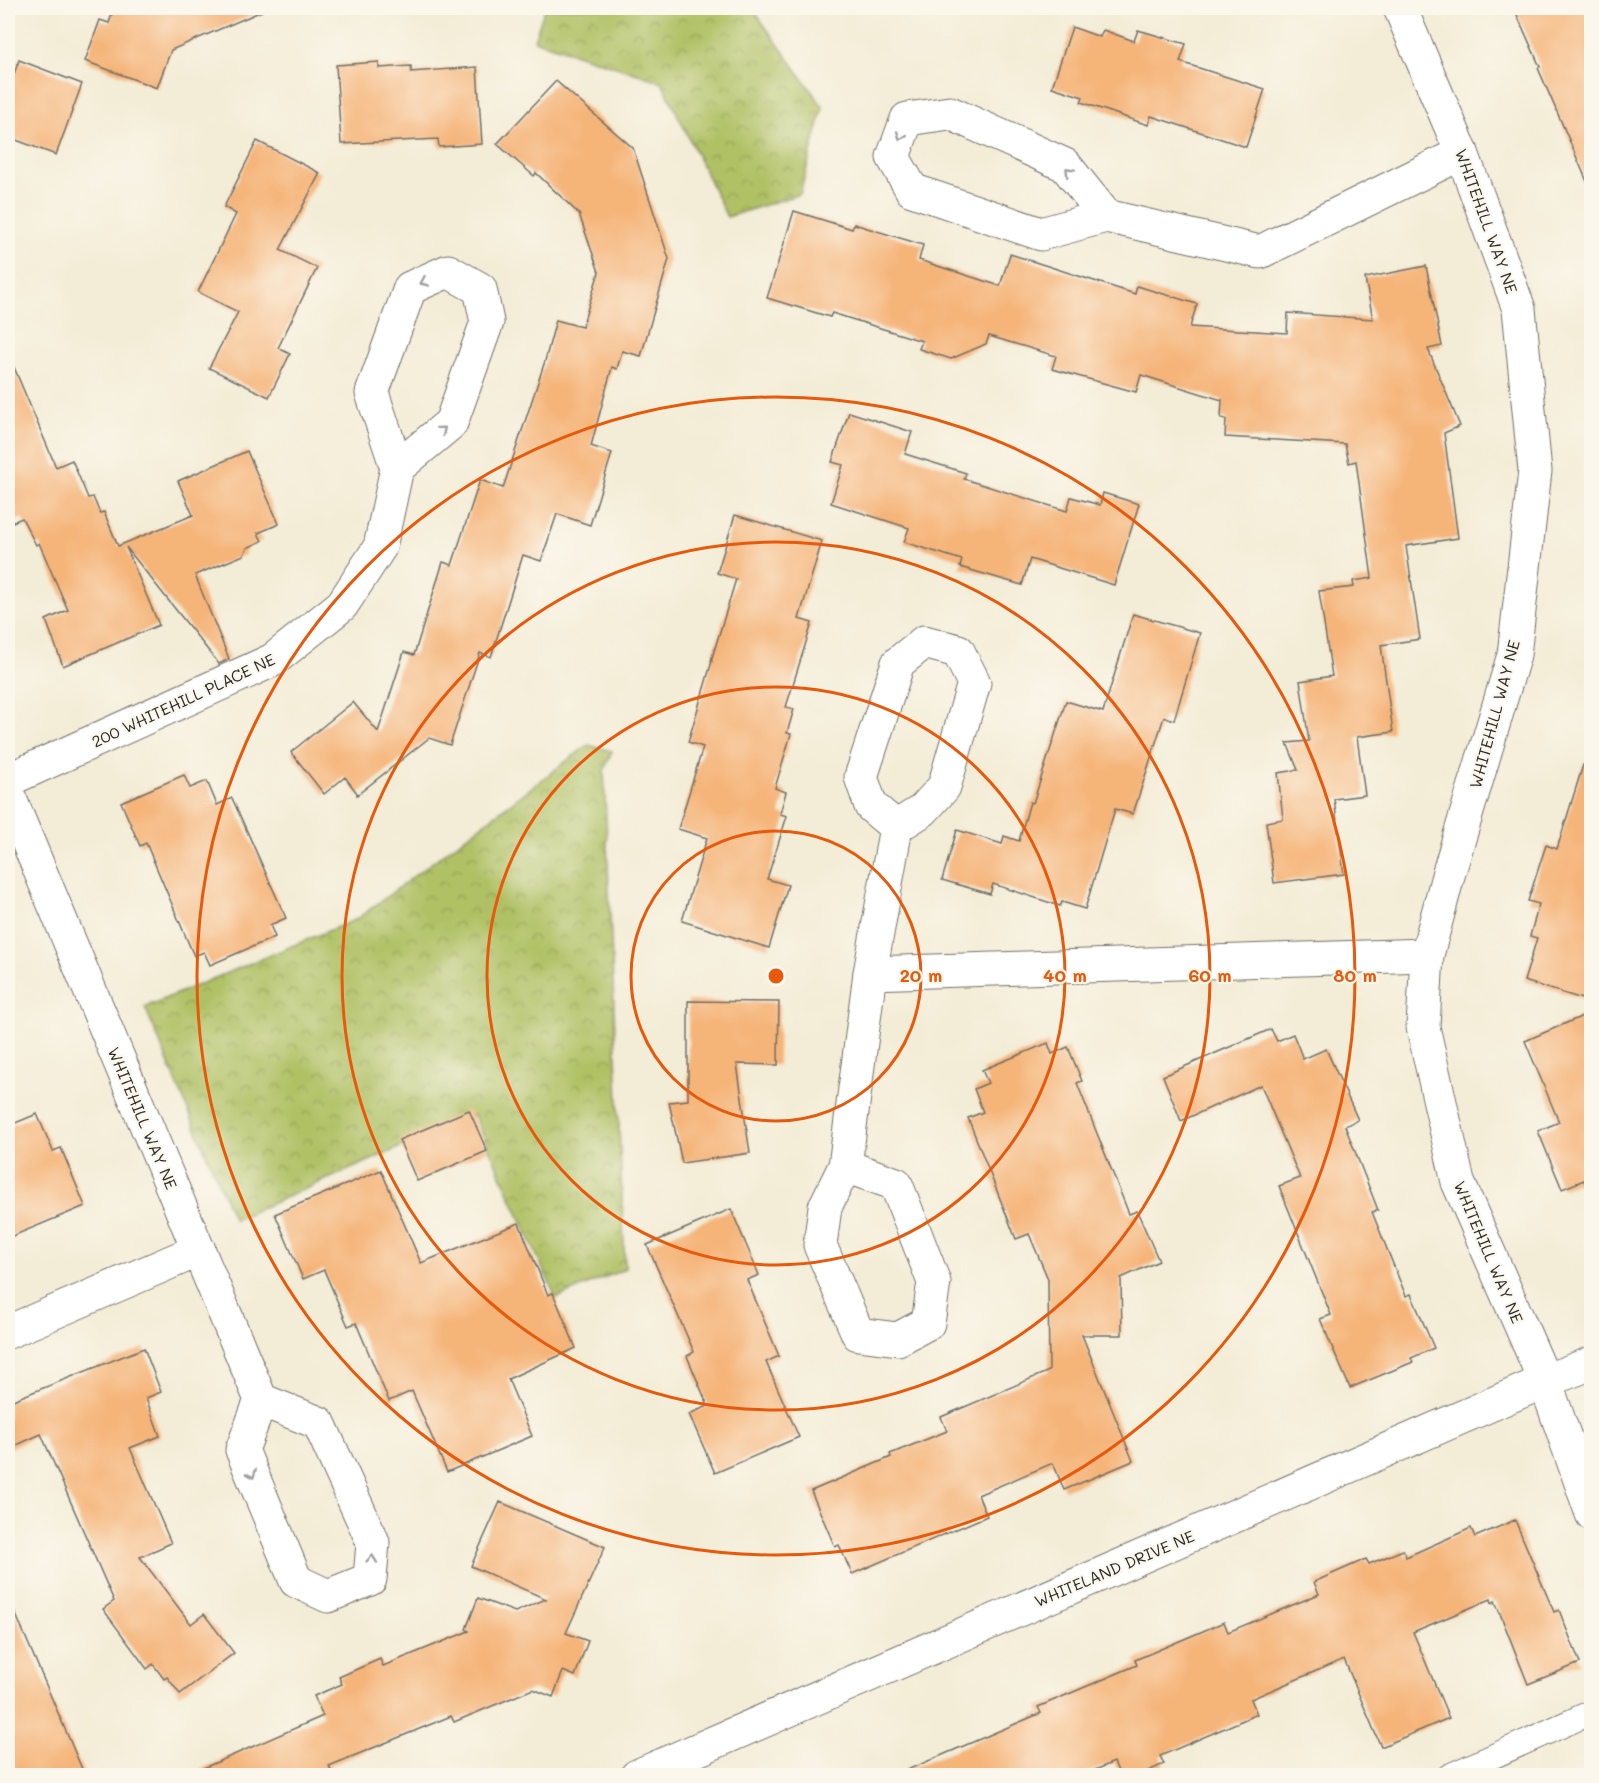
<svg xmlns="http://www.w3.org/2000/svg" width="1599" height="1783" viewBox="0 0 1599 1783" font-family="Mali,sans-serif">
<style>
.park{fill:url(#park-crowns);stroke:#6e7648;stroke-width:1.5}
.building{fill:#f5b478}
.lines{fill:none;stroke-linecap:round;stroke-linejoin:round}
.lane-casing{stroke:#716f67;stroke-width:26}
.street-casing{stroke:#716f67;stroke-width:35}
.lane{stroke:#fff;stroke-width:24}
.street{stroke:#fff;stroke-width:33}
.oneway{stroke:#a0a0a0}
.ring{fill:none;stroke:#e8590c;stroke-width:3}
.labels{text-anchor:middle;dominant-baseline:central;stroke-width:4.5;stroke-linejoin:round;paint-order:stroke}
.street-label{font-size:16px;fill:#2b2b2b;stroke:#fbf7ec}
.centre{fill:#e8590c;stroke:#fbf7ec;stroke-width:3}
.ring-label{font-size:18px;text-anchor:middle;font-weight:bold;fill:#e8590c;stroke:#fbf7ec;stroke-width:4.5;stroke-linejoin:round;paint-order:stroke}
</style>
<defs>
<pattern id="park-crowns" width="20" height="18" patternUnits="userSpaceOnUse" patternTransform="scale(1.5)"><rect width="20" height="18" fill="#b0c165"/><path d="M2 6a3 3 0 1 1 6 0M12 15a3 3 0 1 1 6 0" fill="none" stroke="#8f9d53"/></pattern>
</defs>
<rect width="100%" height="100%" fill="#fbf7ec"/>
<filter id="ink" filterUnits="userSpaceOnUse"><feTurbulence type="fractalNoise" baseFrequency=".0167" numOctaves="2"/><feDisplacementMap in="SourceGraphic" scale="12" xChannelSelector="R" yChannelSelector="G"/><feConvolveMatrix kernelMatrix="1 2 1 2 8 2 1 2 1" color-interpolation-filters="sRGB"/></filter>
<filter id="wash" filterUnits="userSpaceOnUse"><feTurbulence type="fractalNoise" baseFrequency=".008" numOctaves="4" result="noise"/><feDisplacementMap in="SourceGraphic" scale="24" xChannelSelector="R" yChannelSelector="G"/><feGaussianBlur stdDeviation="1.35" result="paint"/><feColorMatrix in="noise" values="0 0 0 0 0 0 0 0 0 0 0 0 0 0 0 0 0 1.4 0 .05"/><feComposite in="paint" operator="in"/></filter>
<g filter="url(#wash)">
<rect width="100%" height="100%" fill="#f3ecd6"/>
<g class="park">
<path d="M545,8H752L823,107L800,194L727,217L662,82L534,40Z"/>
<path d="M588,745L612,751L604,771L625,1269L556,1298L474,1115L234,1220L145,1007L357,919Z"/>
</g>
<g id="blocks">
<g class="building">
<path d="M114,8H269L171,50L157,88L85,61L100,20L109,23Z"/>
<path d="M1514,8H1592V193L1538,68L1540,67Z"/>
<path d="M1072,27L1100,37L1103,30L1134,41L1138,30L1186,44L1180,62L1265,89L1246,147L1151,116L1148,125L1081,102L1083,97L1052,87Z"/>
<path d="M19,60L82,84L56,155L8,137V91Z"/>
<path d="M379,62V68L411,66V72L477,67L482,144L439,147L438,139L341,144L336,65Z"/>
<path d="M556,81L633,148L669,259L641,356L622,351L617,369L612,367L591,446L612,453L590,525L557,514L541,561L523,555L491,657L480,653L450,745L429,738L357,795V793L345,777L324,794L291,752L353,702L378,732L404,652L414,655L443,562L452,565L480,480L503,488L545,361L556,320L582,327L599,272L579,214L536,173L534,176L497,144Z"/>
<path d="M257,141L320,173L280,250L317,268L278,348L290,354L269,397L209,368L238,312L198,292L236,214L224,207Z"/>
<path d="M794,211L852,229L854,224L923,245L919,260L1000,286L1010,254L1135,294L1137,286L1197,304L1190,327L1287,333L1288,313L1373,319L1365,278L1426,266L1442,346L1428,349L1460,426L1444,433L1458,538L1406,546L1420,639L1381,645L1393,732L1357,737L1365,795L1334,799L1344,874L1274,883L1266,822L1283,819L1278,773L1298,770L1287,743L1309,741L1300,681L1332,676L1319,591L1354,587L1353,581L1372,578L1356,461L1349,463L1345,444L1225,437L1226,419L1221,418L1222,400L1141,375L1136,392L1052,369L1056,356L989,336L986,344L951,359L919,349L922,341L832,313L830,317L767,298Z"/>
<path d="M8,353L56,467L72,460L88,498L93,497L100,513L104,512L118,546L193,515L178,481L247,451L279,524L258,533L262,541L247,548L244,555L195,575L229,659L219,664L126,547L159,625L63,666L46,620L68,610L39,543L36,545L22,518L8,524Z"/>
<path d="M849,412L912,432L905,454L966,473L964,479L1067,511L1071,497L1100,505L1103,493L1139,504L1114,585L1030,559L1022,585L960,567L962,560L904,542L909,528L831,503L843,465L832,462Z"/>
<path d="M735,515L822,541L799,619L812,623L786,707L794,709L787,733L791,734L775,788L786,792L780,814L787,816L767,879L788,885L769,948L682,921L707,838L678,829L703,747L688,742L712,661H711L736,579L717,573Z"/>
<path d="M1133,614L1200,633L1174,720L1164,717L1133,814L1115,809L1085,909L1062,902L1060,906L993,884L990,894L942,880L957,830L1002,844L1004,836L1019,841L1030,802L1033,803L1066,701L1103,712Z"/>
<path d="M1583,765L1592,767V1002L1524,981L1537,938L1530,936L1539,904L1528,901L1546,845L1557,849Z"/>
<path d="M184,775L190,788L207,781L217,805L232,798L286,918L270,925L275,937L210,965L204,952L194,956L146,843L140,846L121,802Z"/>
<path d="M688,1001L779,1002L778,1065L737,1064L750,1153L682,1163L669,1102L688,1100Z"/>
<path d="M1592,1012V1198H1591L1584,1180L1562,1189L1538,1131L1559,1122L1525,1041Z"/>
<path d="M1271,1029L1277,1041L1293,1034L1303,1059L1326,1049L1358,1120L1345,1126L1378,1210L1372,1212L1406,1296L1411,1294L1434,1348L1411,1358L1413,1362L1350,1388L1320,1319L1331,1315L1279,1186L1300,1178L1261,1085L1181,1121L1163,1076Z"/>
<path d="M1048,1043L1052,1054L1068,1047L1082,1081L1077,1083L1129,1214L1137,1211L1159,1261L1121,1278L1122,1335H1082L1133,1461L1064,1490L1053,1463L978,1495L987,1516L852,1574L839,1545L835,1547L811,1491L891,1457L890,1454L947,1431L941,1417L1049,1371L1048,1279L1029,1234L1016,1239L968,1118L983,1112L974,1089L988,1083L982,1070Z"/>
<path d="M469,1110L487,1151L417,1181L399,1140Z"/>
<path d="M37,1114L53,1151L61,1148L85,1206L8,1238V1126Z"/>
<path d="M381,1170L421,1263L519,1223L548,1295L553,1293L576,1348L508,1379L532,1436L447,1472L412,1391L389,1401L356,1323L348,1326L324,1270L303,1279L275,1214Z"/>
<path d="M731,1209L759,1275L747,1280L779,1356L766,1362L799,1437L715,1473L689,1414L708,1406L687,1356L694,1352L647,1245Z"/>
<path d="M144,1348L161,1392L146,1398L160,1436L130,1448L171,1543L140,1557L191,1624L204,1614L234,1653L180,1694L167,1677L164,1679L153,1664L147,1669L103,1609L114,1601L41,1434L8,1449V1402Z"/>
<path d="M500,1502L605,1547L566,1633L588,1641L575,1676L563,1671L553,1697L533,1689L454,1722L451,1716L329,1766L333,1776H185L323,1716L314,1696L342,1684L339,1677L380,1659L383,1666L469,1631L466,1629L478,1598L515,1612L546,1599L471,1566Z"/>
<path d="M1515,1520L1554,1612L1559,1610L1580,1663L1528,1684L1495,1601L1492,1603L1491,1599L1413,1632L1449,1718L1381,1747L1344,1659L1251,1699L1257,1714L1160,1756L1164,1764L1137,1776H1120L1114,1762L1081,1776H893L1041,1713L1038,1707L1137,1665L1135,1660L1224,1622L1228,1632L1319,1594L1314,1582L1366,1559L1369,1564L1403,1550L1406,1557L1471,1528L1475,1537Z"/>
<path d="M8,1596L85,1776H8Z"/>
</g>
</g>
</g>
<g filter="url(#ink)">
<use href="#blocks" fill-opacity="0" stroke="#716f67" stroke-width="1.5"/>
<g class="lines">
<defs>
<path id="lane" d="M1449,1776L1592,1712"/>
<g id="street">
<path d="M1400,8L1462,153L1519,309L1535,471L1514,655L1449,872L1427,955L1423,1027L1458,1182L1545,1381L1592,1514"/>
<path d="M1106,216L1065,165L950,113L907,119L893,157L912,190L1041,234L1106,216L1260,252L1462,153"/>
<path d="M8,780L273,660L342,605L380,547L397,468L372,393L410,288L448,271L480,289L487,322L451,423L397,468"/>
<path d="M8,794L261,1400L242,1450L296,1581L328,1596L370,1579L373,1542L319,1423L261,1400"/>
<path d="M870,973L1427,955"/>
<path d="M845,1166L896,1184L934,1282L928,1323L898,1339L858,1334L820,1245L825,1207L845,1166L870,973L896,827L923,810L944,787L974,683L958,651L924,642L898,663L861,777L871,806L896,827"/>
<path d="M8,1332L199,1250"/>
<path d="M637,1776L1545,1381L1592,1363"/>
</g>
</defs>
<use href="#lane" class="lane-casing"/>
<use href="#street" class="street-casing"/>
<use href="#lane" class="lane"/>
<use href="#street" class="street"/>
</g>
<defs><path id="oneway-chevron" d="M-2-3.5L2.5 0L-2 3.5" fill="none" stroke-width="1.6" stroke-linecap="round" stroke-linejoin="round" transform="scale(1.5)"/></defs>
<g class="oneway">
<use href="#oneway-chevron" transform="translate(901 136) rotate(110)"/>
<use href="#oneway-chevron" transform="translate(1069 171) rotate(-133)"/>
<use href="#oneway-chevron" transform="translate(424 282) rotate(156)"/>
<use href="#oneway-chevron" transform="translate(442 430) rotate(-40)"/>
<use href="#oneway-chevron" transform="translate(252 1474) rotate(68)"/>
<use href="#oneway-chevron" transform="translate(372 1559) rotate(-84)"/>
</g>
</g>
<g class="ring">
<circle cx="776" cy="976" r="145"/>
<circle cx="776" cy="976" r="289"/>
<circle cx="776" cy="976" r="434"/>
<circle cx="776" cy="976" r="579"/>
</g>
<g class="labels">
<g class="street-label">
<text transform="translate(1487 221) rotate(70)">WHITEHILL WAY NE</text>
<text transform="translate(183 700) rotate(-25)">200 WHITEHILL PLACE NE</text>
<text transform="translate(1494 714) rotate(-75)">WHITEHILL WAY NE</text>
<text transform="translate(143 1118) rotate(67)">WHITEHILL WAY NE</text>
<text transform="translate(1489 1252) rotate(67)">WHITEHILL WAY NE</text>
<text transform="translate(1114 1568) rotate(-23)">WHITELAND DRIVE NE</text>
</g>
</g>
<circle cx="776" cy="976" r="9" class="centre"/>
<g class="ring-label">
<text x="921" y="982">20 m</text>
<text x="1065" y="982">40 m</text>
<text x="1210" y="982">60 m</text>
<text x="1355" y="982">80 m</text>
</g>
<rect width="1599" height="1783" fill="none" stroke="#fbf7ec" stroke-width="30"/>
</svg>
